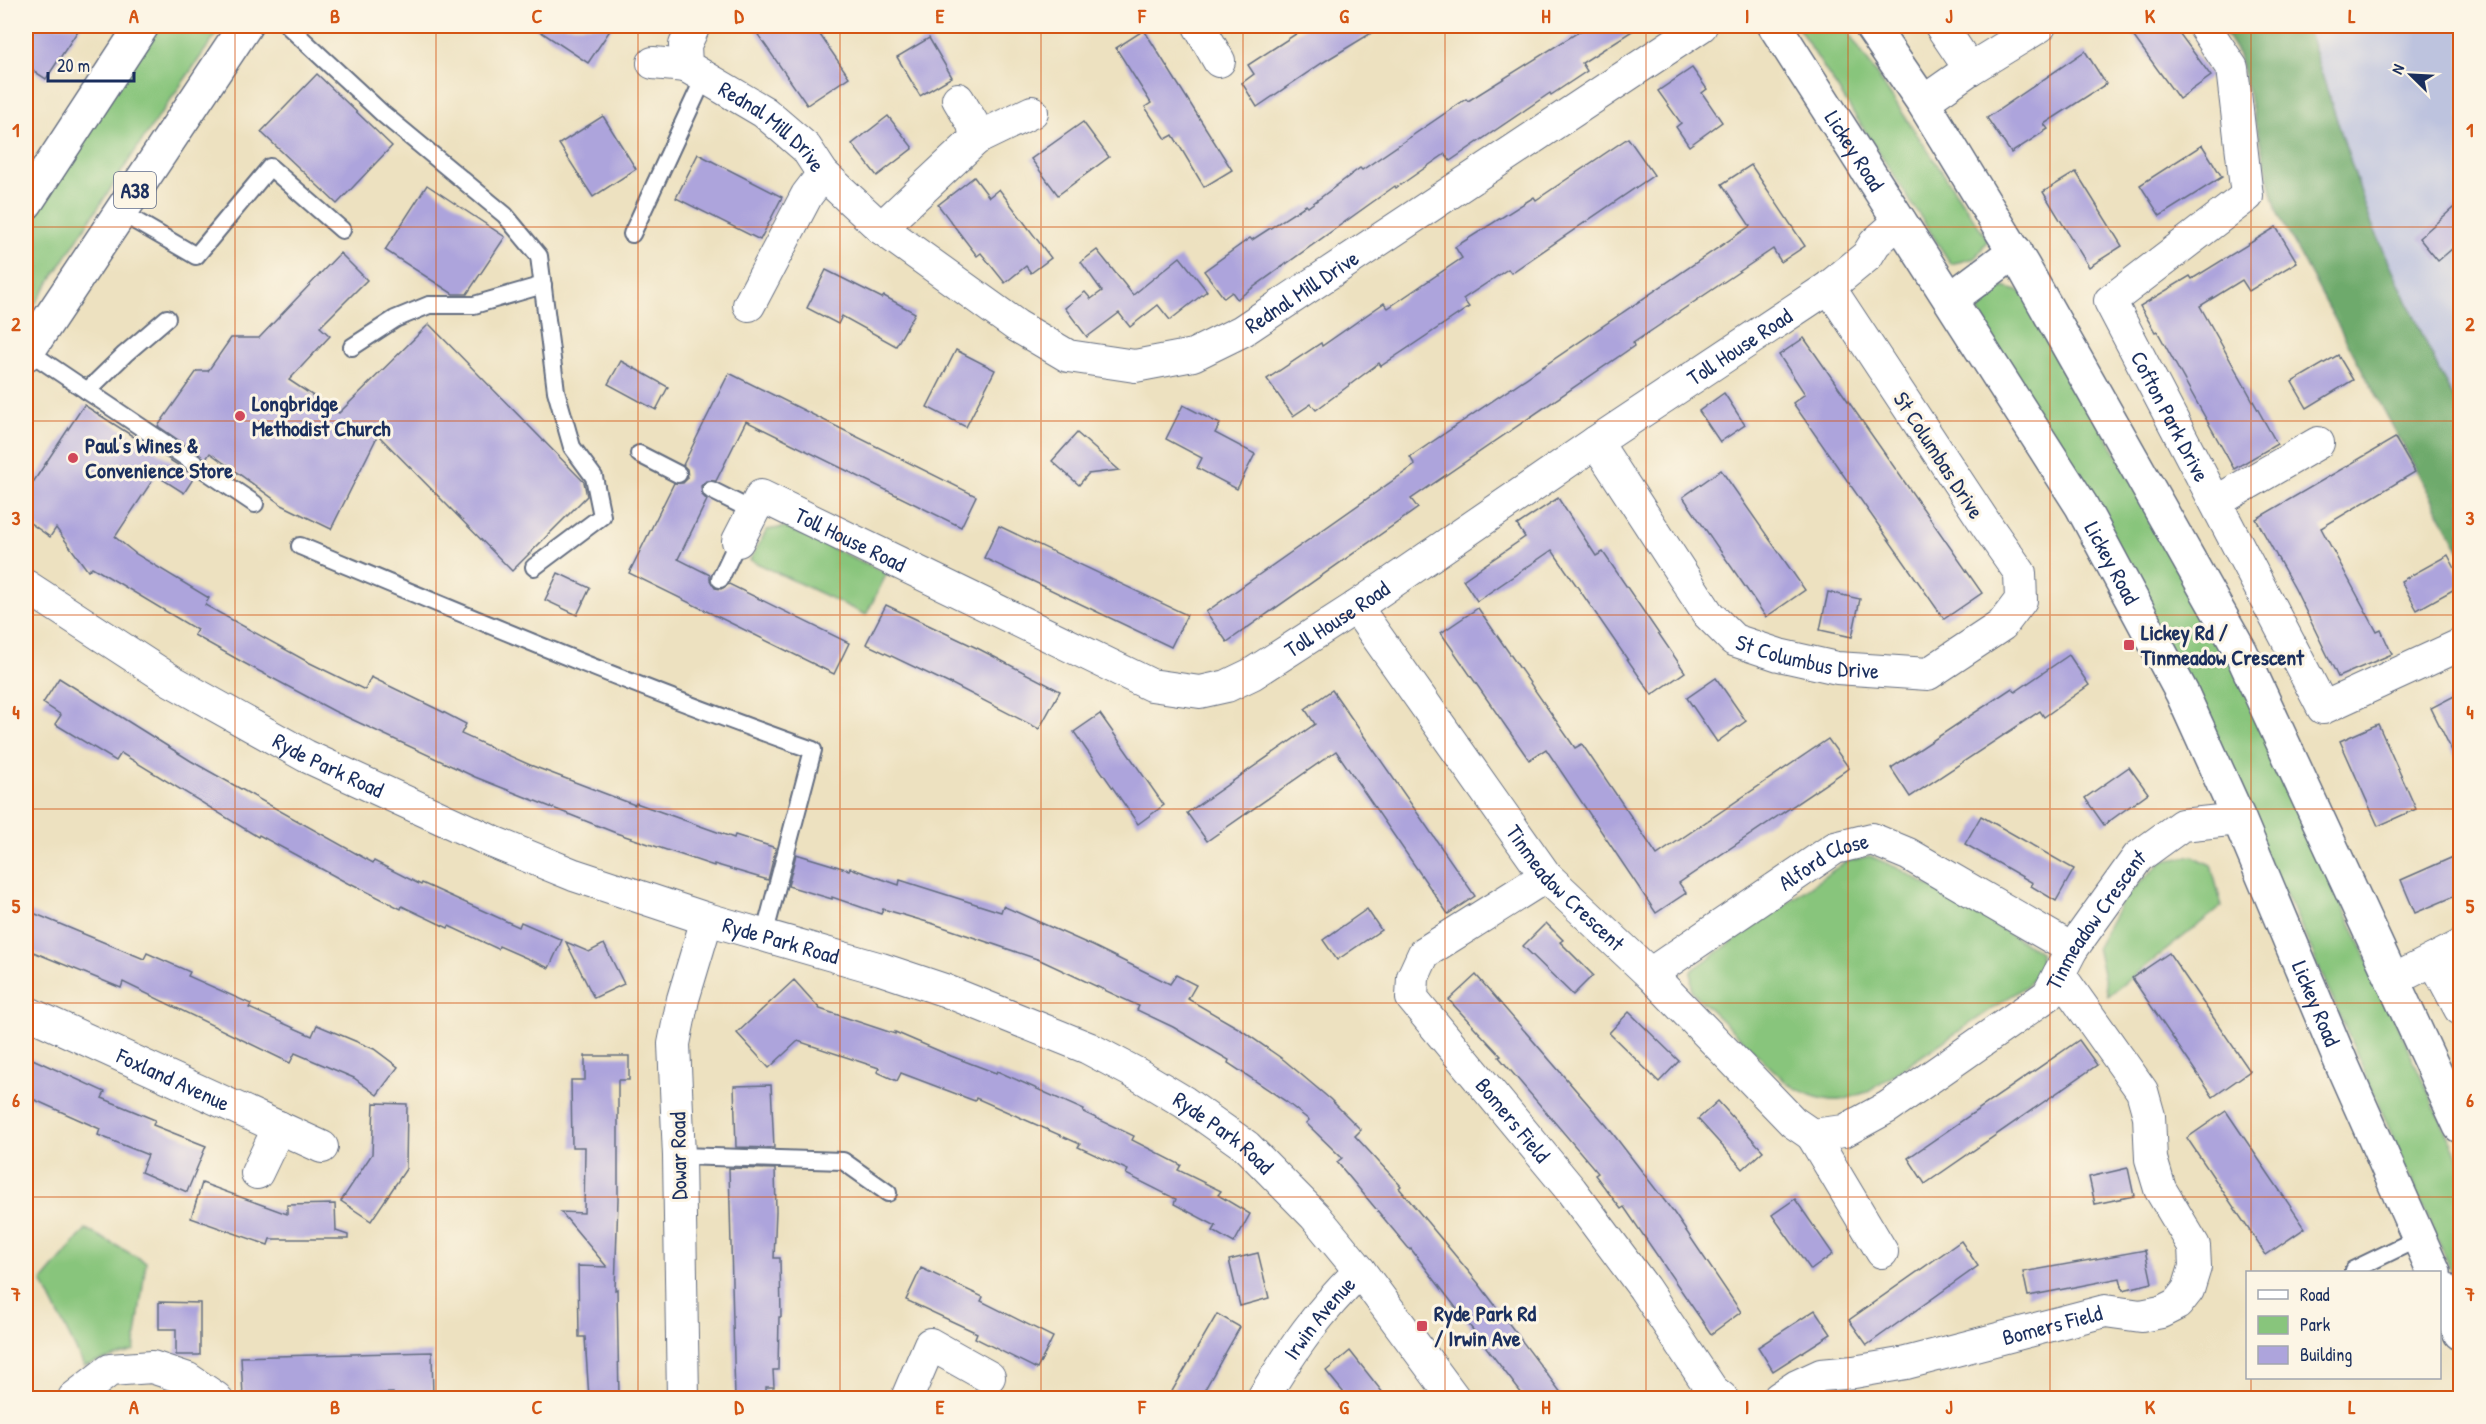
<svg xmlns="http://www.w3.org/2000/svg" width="2486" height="1424" viewBox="0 0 2486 1424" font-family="'Patrick Hand',sans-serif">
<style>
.industrial{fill:#bdc3de}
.green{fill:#88c57c;stroke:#527a6d;stroke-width:1.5}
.forest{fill:#6eaa6c;stroke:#446c65;stroke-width:1.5}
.building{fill:#ada4dc}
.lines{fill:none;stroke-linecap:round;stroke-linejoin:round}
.service-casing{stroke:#646d80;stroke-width:20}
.minor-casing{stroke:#646d80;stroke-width:34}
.secondary-casing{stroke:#646d80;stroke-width:36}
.trunk-casing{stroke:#646d80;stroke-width:36}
.service{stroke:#fff;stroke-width:16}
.minor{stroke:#fff;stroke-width:32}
.secondary{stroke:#fff;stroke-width:33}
.trunk{stroke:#fff;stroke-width:33}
.grid{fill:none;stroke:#d45514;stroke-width:1.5;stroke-opacity:0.55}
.poi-dot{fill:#d1495b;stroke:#fcf5e5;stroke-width:2}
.labels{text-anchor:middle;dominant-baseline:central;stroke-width:6;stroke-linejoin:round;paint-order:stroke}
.shield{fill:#fcf5e5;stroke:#5e6a86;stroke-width:1.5}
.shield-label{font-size:21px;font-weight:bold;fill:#1b2f5e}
.street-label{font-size:22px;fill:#1b2f5e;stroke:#fcf5e5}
.poi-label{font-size:22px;font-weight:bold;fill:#1b2f5e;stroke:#fcf5e5;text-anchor:start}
.neatline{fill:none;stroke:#d45514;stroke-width:2}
.grid-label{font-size:20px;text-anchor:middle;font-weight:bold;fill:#d45514}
</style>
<rect width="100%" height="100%" fill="#fcf5e5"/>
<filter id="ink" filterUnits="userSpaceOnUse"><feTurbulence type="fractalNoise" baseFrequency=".0167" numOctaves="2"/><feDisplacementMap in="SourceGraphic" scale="12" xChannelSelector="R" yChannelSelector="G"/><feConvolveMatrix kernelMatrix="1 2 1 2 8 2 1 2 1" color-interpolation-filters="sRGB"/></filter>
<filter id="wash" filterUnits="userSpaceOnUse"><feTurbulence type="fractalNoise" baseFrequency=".008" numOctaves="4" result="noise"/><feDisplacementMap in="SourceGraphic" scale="24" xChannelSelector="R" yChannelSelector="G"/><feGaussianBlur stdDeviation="1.35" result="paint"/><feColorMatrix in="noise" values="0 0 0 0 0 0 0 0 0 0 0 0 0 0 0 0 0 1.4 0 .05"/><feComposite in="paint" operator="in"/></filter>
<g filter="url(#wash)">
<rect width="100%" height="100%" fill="#ede1c0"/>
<path class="industrial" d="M2306,26H2460V410L2441,375L2370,220Z"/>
<g class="green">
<path d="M155,26H222L139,145L26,318V223Z"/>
<path d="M1797,26H1844L1988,240L1975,258L1951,264Z"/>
<path d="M2003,287L2025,293L2221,639L2460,1162V1291L2293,908L1978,310L1989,295Z"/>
<path d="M785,527L887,573L866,615L750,560L767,530Z"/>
<path d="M1870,856L1900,869L2040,952L2042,969L2029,984L1868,1092C1859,1094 1849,1099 1840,1100C1823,1102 1800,1092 1786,1082L1692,992L1691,971L1845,862Z"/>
<path d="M2193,856L2211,865L2222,906L2108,996L2097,947L2123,899L2163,861Z"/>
<path d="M86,1229L146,1262L134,1351L84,1366L42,1281Z"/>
</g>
<path class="forest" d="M2221,26H2306L2370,220L2441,375L2460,410V551L2277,212L2239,55Z"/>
<g id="blocks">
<g class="building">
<path d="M26,26H81L46,79L26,66Z"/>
<path d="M532,26H613L588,63Z"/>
<path d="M752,26H814L849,77L807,105Z"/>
<path d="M1308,26H1383L1322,63L1257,107L1242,83L1254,74L1248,65Z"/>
<path d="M1588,26H1640L1582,63L1587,71L1551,95L1550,93L1450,161L1445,154L1396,188L1395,186L1237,299L1232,292L1224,298L1204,271L1250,238L1252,240L1306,205L1308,207L1360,168L1362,170L1466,99L1468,101Z"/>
<path d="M2126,26H2174L2211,76L2179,99Z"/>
<path d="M1144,30L1232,170L1204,187L1173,135L1166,139L1145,107L1151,103L1116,48Z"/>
<path d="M929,38L952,77L920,96L897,57Z"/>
<path d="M2085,51L2106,84L2044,124L2048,129L2011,153L1987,118Z"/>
<path d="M1692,68L1707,89L1702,93L1722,122L1689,146L1676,127L1681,123L1658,91Z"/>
<path d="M317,74L392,146L337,204L261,132Z"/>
<path d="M603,116L636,169L593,197L559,144Z"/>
<path d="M888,116L913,148L877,176L852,144Z"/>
<path d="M1083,122L1109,157L1058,195L1031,159Z"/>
<path d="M1628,138L1654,175L1511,273L1508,269L1463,299L1469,307L1381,366L1379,363L1316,410L1311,404L1293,416L1267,379L1321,343L1322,346L1384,303L1388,308L1462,258L1455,247L1534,197L1536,200Z"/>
<path d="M2202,145L2222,177L2160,216L2140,185Z"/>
<path d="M698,154L782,197L760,240L676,198Z"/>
<path d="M1751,165L1805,246L1781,262L1773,249L1633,343L1634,346L1411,499L1418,508L1227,642L1206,612L1415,465L1410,457L1750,226L1722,184Z"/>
<path d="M2076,172L2122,246L2089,267L2043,192Z"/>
<path d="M974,177L989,197L999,189L1051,258L1031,273L1026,266L1005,283L981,253L977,256L938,205Z"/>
<path d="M427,185L505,237L467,294H453L385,250Z"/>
<path d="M2460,202V242L2438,261L2419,238Z"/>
<path d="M2276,227L2297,262L2249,291L2242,280L2200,306L2277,444L2234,469L2157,331L2155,332L2140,306L2190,276L2192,279Z"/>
<path d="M1097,250L1133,295L1180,257L1207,291L1170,320L1158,305L1130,327L1119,313L1087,337L1065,308L1085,292L1091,299L1102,291L1081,262Z"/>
<path d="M340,253L367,280L320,327L330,336L289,380L339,413L429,324L584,482L587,496L512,571L378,435L331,529L282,505L210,453L206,459L158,426L197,371H208L231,338H259Z"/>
<path d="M826,270L882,298L884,296L915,313L896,346L842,316L838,324L807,308Z"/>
<path d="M1804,338L1982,593L1944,619L1793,403L1805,394L1779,355Z"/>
<path d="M956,350L995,370L966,427L927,407Z"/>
<path d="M2338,355L2353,380L2307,408L2292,382Z"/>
<path d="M621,361L668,387L656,410L608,384Z"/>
<path d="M729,373L976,496L961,527L746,421L716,481H706L701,486L702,495L707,500L678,559L710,575V580L715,588L721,589L729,584L849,643L834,674L629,573L674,483H683L688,478L687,469L683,465Z"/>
<path d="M1724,393L1745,425L1720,442L1699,411Z"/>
<path d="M84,405L195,476L184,493L156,475L115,537L136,554L209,598L205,605L308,662L365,690L371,677L441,711L466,724L461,734L530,765L635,805L636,803L734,838L735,835L776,848L768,880L714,864V866L616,833L475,777L334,711L244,663L194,635L197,630L92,567L88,571L56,528L50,537L26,520V493Z"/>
<path d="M1183,405L1220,424L1215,433L1255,454L1237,489L1197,468L1202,458L1166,439Z"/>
<path d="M1077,433L1119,470L1088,474L1079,485L1052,461Z"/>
<path d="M2395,438L2415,472L2321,528L2377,632L2381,630L2392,654L2338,677L2295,589L2256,519Z"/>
<path d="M1721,470L1805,590L1766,617L1683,497Z"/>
<path d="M1558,498L1596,556L1603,552L1685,672L1652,695L1552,550L1477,601L1463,580L1525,537L1517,525Z"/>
<path d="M999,526L1187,615L1171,647L984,558Z"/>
<path d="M2448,555L2460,578V586L2417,610L2401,581Z"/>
<path d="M558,573L590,588L577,615L545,600Z"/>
<path d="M1828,592L1860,599L1852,637L1820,630Z"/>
<path d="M886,605L979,649L1060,691L1039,729L950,683V684L866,644Z"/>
<path d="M1478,608L1575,748L1582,744L1657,855L1828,739L1849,768L1679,883L1686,893L1656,913L1546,749L1529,760L1441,633Z"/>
<path d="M2069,655L2089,685L2044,717L2040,711L1910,797L1891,768L2012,688L2015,692Z"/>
<path d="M59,678L191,761L373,863L374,861L421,885L422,883L519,927L521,922L562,940L549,968L499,946L498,949L449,926L448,928L402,906L401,909L352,884L351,885L259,835L258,837L121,753L116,761L55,724L61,715L43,703Z"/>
<path d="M1716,678L1746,721L1717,742L1687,698Z"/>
<path d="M1332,690L1475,896L1448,914L1336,751L1207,841L1187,813L1315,724L1305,709Z"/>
<path d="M2460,693V767L2431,708Z"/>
<path d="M1100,714L1164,805L1138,824L1074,732Z"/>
<path d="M2378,724L2416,809L2378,826L2340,741Z"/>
<path d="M2129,767L2148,793L2104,825L2085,798Z"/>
<path d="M1981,816L2074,869L2056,901L2031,886L2033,883L1965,844Z"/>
<path d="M796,854L849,870L850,868L899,885L900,880L1001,912L1003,906L1093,946L1170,984L1176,975L1196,985L1188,999L1238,1028L1284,1060L1330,1099L1361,1130L1355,1136L1401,1186L1399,1188L1479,1284L1565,1398H1525L1411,1249L1410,1250L1337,1162L1342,1158L1306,1123L1309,1120L1284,1100L1228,1063L1229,1060L1173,1027L1137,1010L1139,1006L1040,960L934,924L883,909L881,914L832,897V899L788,886Z"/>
<path d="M2460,854V894L2415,913L2401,880Z"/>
<path d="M1367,909L1381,930L1337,960L1323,940Z"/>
<path d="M26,910L144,959L147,953L190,972L188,976L251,1004L249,1008L312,1036L317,1025L374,1049L398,1067L377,1095L354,1078L295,1053L290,1063L123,982L121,988L26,949Z"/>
<path d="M1546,923L1563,940L1560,942L1593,975L1573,995L1523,946Z"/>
<path d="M566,942L589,952L604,944L624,984L594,998Z"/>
<path d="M2169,953L2250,1071L2213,1097L2132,978Z"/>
<path d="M1476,975L1607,1126L1674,1213L1741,1312L1711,1334L1624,1207L1621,1209L1595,1175L1598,1173L1499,1057L1501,1056L1449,1000Z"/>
<path d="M794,980L820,1009L895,1034V1032L951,1056L996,1073L997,1071L1084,1110L1083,1112L1134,1136L1132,1140L1181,1165L1178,1170L1221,1191L1218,1195L1250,1214L1234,1243L1213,1231L1216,1226L1174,1204L1176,1199L1126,1174L1128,1170L1078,1147L1080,1144L976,1098L975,1101L901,1073L897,1081L877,1072L879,1068L798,1041L769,1068L737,1033Z"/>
<path d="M1629,1012L1679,1061L1659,1082L1609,1033Z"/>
<path d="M2079,1040L2097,1065L1925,1184L1908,1158Z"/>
<path d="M26,1056L105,1092L102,1098L155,1120L153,1125L206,1146L187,1192L141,1172L148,1155L98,1135L100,1129L26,1096Z"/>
<path d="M585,1056H629V1080H618V1199L615,1290L617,1289L619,1398H589L585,1337H579L578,1266L607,1267L561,1212L584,1213L585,1147H572L571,1080H585Z"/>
<path d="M771,1085L774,1148L736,1147L734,1086Z"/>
<path d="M1718,1101L1763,1151L1743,1169L1698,1119Z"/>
<path d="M374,1103L407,1104L406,1169L371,1221L341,1201L372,1154Z"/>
<path d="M2226,1111L2305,1228L2266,1255L2187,1138Z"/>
<path d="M729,1168L775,1169L776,1211L774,1258H780L781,1317H779L778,1370H773L774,1387H766V1398H735Z"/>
<path d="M2128,1168L2134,1196L2095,1204L2089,1177Z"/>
<path d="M202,1183L287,1214V1205L335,1204L336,1231L348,1235V1239H270L268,1245L191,1218Z"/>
<path d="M1795,1199L1833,1254L1811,1270L1772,1215Z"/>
<path d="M1961,1241L1978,1266L1867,1345L1849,1320Z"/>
<path d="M2145,1250L2152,1283L2123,1290L2120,1278L2028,1296L2023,1272Z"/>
<path d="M1258,1253L1269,1298L1240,1306L1229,1260Z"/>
<path d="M921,1268L983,1297L981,1301L1053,1337L1037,1369L975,1338L977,1333L906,1300Z"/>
<path d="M159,1302L200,1303V1355H176V1329H159Z"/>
<path d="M1815,1310L1831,1334L1773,1371L1758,1347Z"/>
<path d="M1217,1314L1240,1327L1200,1398H1168Z"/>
<path d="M1350,1351L1387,1398H1348L1326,1371Z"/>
<path d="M432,1352L433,1398H393V1393L243,1397L241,1357Z"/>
</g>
</g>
</g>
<g filter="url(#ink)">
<use href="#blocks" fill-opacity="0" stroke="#646d80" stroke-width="1.5"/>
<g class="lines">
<defs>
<g id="service">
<path d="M288,26L383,114L505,215L539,256L556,391L572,447L594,477L602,516L534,567"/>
<path d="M120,212L196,256L270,167L342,230"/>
<path d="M632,234L704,78"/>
<path d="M352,347L395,319L429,305H474L543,285"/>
<path d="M28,351L255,504"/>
<path d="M87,391L125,354L167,318"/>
<path d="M639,454L678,474"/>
<path d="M711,490L753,511"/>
<path d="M300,546C470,617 639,689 813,750L764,936"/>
<path d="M720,579L738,541"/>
<path d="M679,1156L843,1161L888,1193"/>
<path d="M2353,1270L2419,1238"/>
</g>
<g id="minor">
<path id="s1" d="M694,26L685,45L686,66L764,112L806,148L823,174L881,228L1017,326L1068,356L1135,366L1193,355L1242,331L1701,26"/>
<path d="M1199,26L1219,61"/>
<path d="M1941,26L1970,69"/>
<path id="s2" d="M2204,26L2232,68L2247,196L2110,301L2323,708L2460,645"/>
<path d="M653,63L686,66"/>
<path d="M958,99L973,124L976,139"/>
<path d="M1923,102L1970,69L2040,26"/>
<path d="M881,228L976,139L1032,112"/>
<path d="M749,305L807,195L823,174"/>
<path id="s3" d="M1596,442L1708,614L1734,640L1779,655L1837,668L1928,674L2002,625L2021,600L2020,573L1985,523L1829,287"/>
<path d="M2216,502L2318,443"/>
<path id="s4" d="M738,541L761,496L1151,685L1200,692L1227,686L1252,674L1356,607L1596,442L1829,287L1867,256L1875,243L1900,221"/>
<path id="s5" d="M26,586L172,681L306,756L493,842L574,875L707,919L881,969L944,990L1088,1048L1139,1075L1184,1102L1246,1146L1315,1216L1360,1271L1454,1398"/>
<path id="s6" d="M1356,607L1546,876L1650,974L1793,1122L1812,1135L1844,1131L1888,1107L2048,995L2072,949L2138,857L2182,825L2239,819"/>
<path id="s7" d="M1546,876L1424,953L1413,977L1412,998L1571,1190L1644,1288L1712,1390L1722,1398"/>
<path d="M2434,960L2460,1009"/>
<path id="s8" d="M1650,974L1835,848L1872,839L1908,854L2072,949"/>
<path d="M2392,981L2460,946"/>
<path id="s9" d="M26,1012L322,1147"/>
<path d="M1812,1135L1882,1252"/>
<path d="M257,1173L279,1127"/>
<path d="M74,1398L110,1370L152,1367L188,1379L216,1398"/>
<path d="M683,1398L679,1156L674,1044L683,999L707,919"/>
<path d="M907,1398L930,1344L989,1377"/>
<path id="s10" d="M1263,1398C1293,1348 1318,1312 1360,1271"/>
<path id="s11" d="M1779,1398L1797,1386L1821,1375L1854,1372L1906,1363L2105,1311L2141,1316L2161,1312L2177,1304L2188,1290L2195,1267L2194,1246L2160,1189L2151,1159L2149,1116L2142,1091L2059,974"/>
</g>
<g id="secondary">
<path id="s12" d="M1775,26L2081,505L2182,693L2239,819L2343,1067L2434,1272"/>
<path d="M1871,26L1923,102L2023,266L2240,650L2460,1126"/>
<path d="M1951,299L2015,251"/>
<path d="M2440,1286L2460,1333"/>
</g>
<g id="trunk">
<path d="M26,203L142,26"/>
<path d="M26,354L245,26"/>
</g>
</defs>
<use href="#service" class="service-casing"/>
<use href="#minor" class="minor-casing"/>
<use href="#secondary" class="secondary-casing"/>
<use href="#trunk" class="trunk-casing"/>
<use href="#service" class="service"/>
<use href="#minor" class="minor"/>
<use href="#secondary" class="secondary"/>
<use href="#trunk" class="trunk"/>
</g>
</g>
<path class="grid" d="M235,26V1398M436,26V1398M638,26V1398M840,26V1398M1041,26V1398M1243,26V1398M1445,26V1398M1646,26V1398M1848,26V1398M2050,26V1398M2251,26V1272M26,227H2460M26,421H2460M26,615H2460M26,809H2460M26,1003H2460M26,1197H2460M2251,1378V1398"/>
<g class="poi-dot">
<circle cx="240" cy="416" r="6"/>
<circle cx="73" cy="458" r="6"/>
<rect x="2123" y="639" width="12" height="12" rx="3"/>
<rect x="1416" y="1320" width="12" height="12" rx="3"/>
</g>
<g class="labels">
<rect class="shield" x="114" y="172" width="42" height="36" rx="4.5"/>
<g class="shield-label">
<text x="135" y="190">A38</text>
</g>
<g class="street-label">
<text stroke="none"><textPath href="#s1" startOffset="148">Rednal Mill Drive</textPath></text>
<text stroke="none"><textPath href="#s12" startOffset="148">Lickey Road</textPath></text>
<text stroke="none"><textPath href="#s1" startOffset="778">Rednal Mill Drive</textPath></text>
<text stroke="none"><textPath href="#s4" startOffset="1176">Toll House Road</textPath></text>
<text stroke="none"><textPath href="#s2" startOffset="482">Cofton Park Drive</textPath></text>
<text transform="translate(1939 455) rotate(57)">St Columbas Drive</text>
<text stroke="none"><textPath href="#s4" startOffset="150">Toll House Road</textPath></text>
<text stroke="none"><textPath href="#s12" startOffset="634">Lickey Road</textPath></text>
<text stroke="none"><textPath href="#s4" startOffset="690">Toll House Road</textPath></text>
<text stroke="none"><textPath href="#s3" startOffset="318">St Columbus Drive</textPath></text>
<text stroke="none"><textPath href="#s5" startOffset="352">Ryde Park Road</textPath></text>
<text stroke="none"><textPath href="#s8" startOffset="208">Alford Close</textPath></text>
<text stroke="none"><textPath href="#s6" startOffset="351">Tinmeadow Crescent</textPath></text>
<text stroke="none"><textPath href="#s6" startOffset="1068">Tinmeadow Crescent</textPath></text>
<text stroke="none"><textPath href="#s5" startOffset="838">Ryde Park Road</textPath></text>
<text stroke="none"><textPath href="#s12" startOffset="1120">Lickey Road</textPath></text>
<text stroke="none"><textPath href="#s9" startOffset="162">Foxland Avenue</textPath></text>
<text stroke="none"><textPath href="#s7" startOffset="350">Bomers Field</textPath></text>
<text stroke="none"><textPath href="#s5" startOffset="1324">Ryde Park Road</textPath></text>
<text transform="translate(678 1156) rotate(-91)">Dowar Road</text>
<text stroke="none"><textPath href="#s10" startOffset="98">Irwin Avenue</textPath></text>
<text stroke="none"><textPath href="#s11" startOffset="285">Bomers Field</textPath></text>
</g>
<g class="poi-label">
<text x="252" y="403">Longbridge<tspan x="252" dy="25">Methodist Church</tspan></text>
<text x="85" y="445">Paul's Wines &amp;<tspan x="85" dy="25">Convenience Store</tspan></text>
<text x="2141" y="632">Lickey Rd /<tspan x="2141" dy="25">Tinmeadow Crescent</tspan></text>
<text x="1434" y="1313">Ryde Park Rd<tspan x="1434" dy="25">/ Irwin Ave</tspan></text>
</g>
</g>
<rect width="2486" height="1424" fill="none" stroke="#fcf5e5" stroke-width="66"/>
<rect x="2246" y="1271" width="195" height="108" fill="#fcf5e5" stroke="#a2a6af" stroke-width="1.5"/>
<rect x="2258" y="1290" width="30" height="9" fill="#ffffff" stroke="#a2a6af" stroke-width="1.5"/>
<text x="2300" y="1301" font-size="18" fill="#1b2f5e">Road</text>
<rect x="2258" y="1316" width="30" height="18" fill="#88c57c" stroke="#a2a6af" stroke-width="1.5"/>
<text x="2300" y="1331" font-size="18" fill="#1b2f5e">Park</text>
<rect x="2258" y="1346" width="30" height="18" fill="#ada4dc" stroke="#a2a6af" stroke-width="1.5"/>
<text x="2300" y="1361" font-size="18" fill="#1b2f5e">Building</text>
<g transform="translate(2411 75) rotate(294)" stroke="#fcf5e5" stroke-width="4.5" paint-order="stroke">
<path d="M0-4.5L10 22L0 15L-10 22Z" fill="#1b2f5e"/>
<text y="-9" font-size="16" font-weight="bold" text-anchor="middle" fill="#1b2f5e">N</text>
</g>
<path d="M48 72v9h86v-9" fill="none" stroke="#1b2f5e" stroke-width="3"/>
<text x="57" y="72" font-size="18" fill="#1b2f5e" stroke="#fcf5e5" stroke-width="4.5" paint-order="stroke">20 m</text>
<rect x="33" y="33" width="2420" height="1358" class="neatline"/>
<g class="grid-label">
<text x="134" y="23">A</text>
<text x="335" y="23">B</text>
<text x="537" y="23">C</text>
<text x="739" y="23">D</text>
<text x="940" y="23">E</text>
<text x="1142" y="23">F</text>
<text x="1344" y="23">G</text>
<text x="1546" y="23">H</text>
<text x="1747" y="23">I</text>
<text x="1949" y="23">J</text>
<text x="2150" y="23">K</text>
<text x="2352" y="23">L</text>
<text x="16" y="137">1</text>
<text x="2470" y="137">1</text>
<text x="16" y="331">2</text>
<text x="2470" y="331">2</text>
<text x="16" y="525">3</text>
<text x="2470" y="525">3</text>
<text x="16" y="719">4</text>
<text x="2470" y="719">4</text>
<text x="16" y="913">5</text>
<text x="2470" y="913">5</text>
<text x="16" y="1107">6</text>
<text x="2470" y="1107">6</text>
<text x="16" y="1301">7</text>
<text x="2470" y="1301">7</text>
<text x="134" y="1414">A</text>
<text x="335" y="1414">B</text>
<text x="537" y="1414">C</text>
<text x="739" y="1414">D</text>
<text x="940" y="1414">E</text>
<text x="1142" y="1414">F</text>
<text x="1344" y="1414">G</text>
<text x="1546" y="1414">H</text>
<text x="1747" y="1414">I</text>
<text x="1949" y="1414">J</text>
<text x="2150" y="1414">K</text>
<text x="2352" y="1414">L</text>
</g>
</svg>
